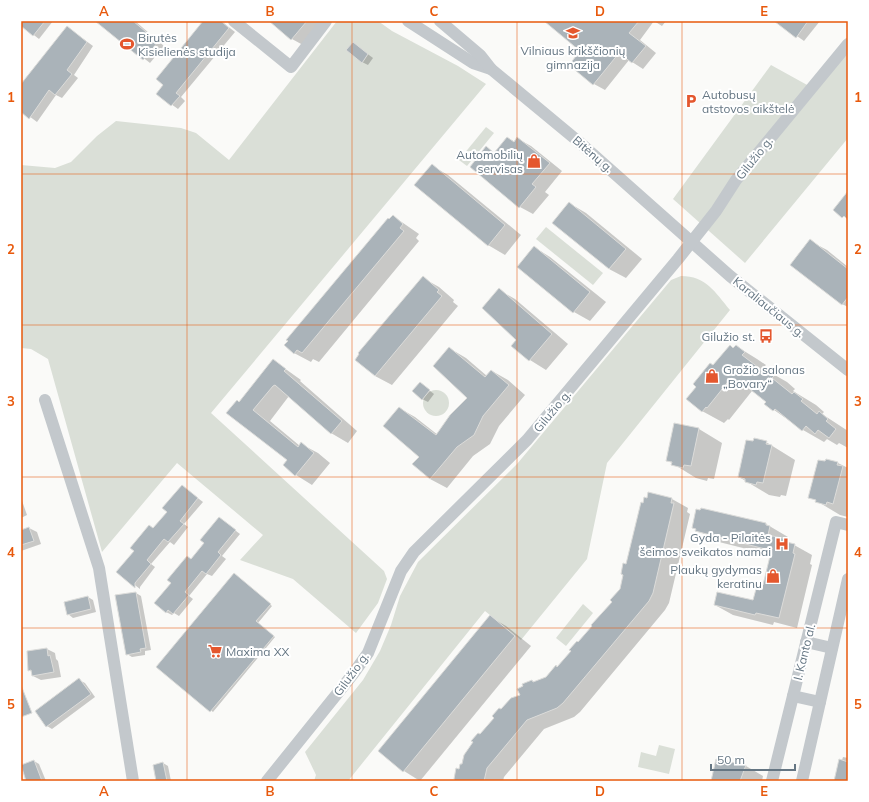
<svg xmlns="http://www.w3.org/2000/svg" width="869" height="802" viewBox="0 0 869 802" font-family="Mulish,sans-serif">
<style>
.green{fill:#dadfd7}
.shadow{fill:#0003}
.building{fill:#aab3b9;stroke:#dcdcda}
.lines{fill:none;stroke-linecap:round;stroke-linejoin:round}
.street{stroke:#c3c8cc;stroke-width:12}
.grid{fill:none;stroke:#e8590c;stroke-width:1;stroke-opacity:0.55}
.labels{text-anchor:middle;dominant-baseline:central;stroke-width:4;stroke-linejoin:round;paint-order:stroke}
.poi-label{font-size:12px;fill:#657683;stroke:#fff;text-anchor:start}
.street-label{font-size:12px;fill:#657683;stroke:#fff}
.neatline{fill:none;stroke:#e8590c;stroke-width:1.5}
.grid-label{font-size:13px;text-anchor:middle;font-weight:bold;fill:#e8590c}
</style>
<rect width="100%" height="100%" fill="#fafaf8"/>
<g class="green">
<path d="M337,21H378L392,31L458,66L486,84L211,413L384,571L387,579L378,603L356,633L293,579L240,560L263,535L177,463L102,552L48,359L31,349L21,348V165L55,168L71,162L97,136L116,121L181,128L196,133L229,160Z"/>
<path d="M848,36V138L745,263L673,199L771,65L809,86Z"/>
<path d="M486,127L494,133L467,166L459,160Z"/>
<path d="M546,227L603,273L593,285L536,239Z"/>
<path d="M681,276C706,276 715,292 730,310L607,463L587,559L521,640L485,611L348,781H314L316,775L305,752L363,680L380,651L391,625L400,596L418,562L517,464L671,280Z"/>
<circle cx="436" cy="403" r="13"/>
<path d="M583,604L593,613L566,646L556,638Z"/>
<path d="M659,745L675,749L669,774L638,767L641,752L656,756Z"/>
</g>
<g class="shadow">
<path d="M21,21H53L39,39L21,25Z"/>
<path d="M97,21H135L164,46L150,63Z"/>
<path d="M204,21H221L235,32L181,97L185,101L178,109L157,94Z"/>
<path d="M270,21H324L303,45L292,39Z"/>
<path d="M545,21H666L662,26L654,21L640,40L656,53L643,69L629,60L605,90L594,84L582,51Z"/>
<path d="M776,21H820L804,41Z"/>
<path d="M67,27L93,46L74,75L78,78L62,98L56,95L37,122L21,110V84Z"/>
<path d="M353,43L373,58L368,65L362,62Z"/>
<path d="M508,138L515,142L518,139L531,146L562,171L545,192L549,195L533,214L520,207L487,148L495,153Z"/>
<path d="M432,166L448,175L521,235L505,255L488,245Z"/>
<path d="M569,203L586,213L642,259L626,278L609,269Z"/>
<path d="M393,216L419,234L416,238L419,241L319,362L313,359L311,362L294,353Z"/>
<path d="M810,241L827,250L848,267V307L842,304Z"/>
<path d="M534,247L550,257L606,302L590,321L574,312Z"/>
<path d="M423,278L439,287L454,300L453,302L458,306L392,385L375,376Z"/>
<path d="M499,290L515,299L568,344L546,370L530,360L513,346L518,340Z"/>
<path d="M730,346L734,348L736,346L757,359L766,365L763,368L766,370L787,382L795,389L793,391L816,405L824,412L822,414L848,431V448L839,443L837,445L827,439L824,442L803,430L774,410L765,404L767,401L752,391L729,420L728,419L724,423L702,411L714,366Z"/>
<path d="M449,348L466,358L487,376L492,371L508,380L525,395L499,426L490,444L473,456L447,488L430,479L413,464L420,456L399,408L415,417L438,435L469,398Z"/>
<path d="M273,360L301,380L300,381L357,431L348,443L331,433L289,396L270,421L300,446L301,444L318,453L330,463L312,485L296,475L284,465L289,460L240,403Z"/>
<path d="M420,383L434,394L428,402L422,399Z"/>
<path d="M675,424L699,429L722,443L714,479L708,478L707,481L696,478L667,460Z"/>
<path d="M766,442L795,460L786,496L781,495L780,497L769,495L739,477Z"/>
<path d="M826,460L838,463L848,468V517L840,515L810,497Z"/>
<path d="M182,486L203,502L184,524L188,527L174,545L170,542L151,564L155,567L140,587V589L118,572L168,511Z"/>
<path d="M21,498L27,515L21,518Z"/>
<path d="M672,499L688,508L687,512L690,514L669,603L665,610L580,712L574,717L544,729L504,777L503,781H457L464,755L501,710L521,695L532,681L535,682L546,678L558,668L613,602L621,589L626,565Z"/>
<path d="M219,518L240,534L222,556L226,559L212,576L207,574L189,596L193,599L179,616L174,613L172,615L166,612L191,560L206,543Z"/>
<path d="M766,524L788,537L787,541L812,555L810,564L812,565L797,628L774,622L773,625L733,615L715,605L754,601L763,586L771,555L715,541L693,527Z"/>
<path d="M29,528L37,532L41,544L21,551V531Z"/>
<path d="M236,576L272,606L258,623L275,637L213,712L158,667Z"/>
<path d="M136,593L141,596L151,650L145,651V655L132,657L127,654Z"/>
<path d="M88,597L93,600L96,612L73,618L68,614Z"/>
<path d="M490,617L506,626L531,646L420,781L404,771L379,751Z"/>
<path d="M47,649L55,653L56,659L58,661L61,677L41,680L33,676L32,672L29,670Z"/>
<path d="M79,680L85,683L95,697L52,729L47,726Z"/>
<path d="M843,757L848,758V781H835Z"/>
<path d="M717,760L746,766L763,776L762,781H713Z"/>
<path d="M34,761L39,764L46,781H27L21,766Z"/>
<path d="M163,763L168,766L171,781H157Z"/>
</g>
<g class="building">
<path d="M21,21H45L33,36L21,26Z"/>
<path d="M95,21H133L158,42L143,60Z"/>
<path d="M203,21H221L229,28L176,93L180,96L171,106L156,94L163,85L156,79Z"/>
<path d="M269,21H307L291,40Z"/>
<path d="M544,21H639L629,33L646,46L632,63L619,53L593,85L569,65L580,51Z"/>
<path d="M774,21H808L796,38Z"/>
<path d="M67,26L87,42L67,70L72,74L55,95L49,90L29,119L21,112V84Z"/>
<path d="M353,42L368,54L362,63L346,50Z"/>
<path d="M507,137L514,142L517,137L550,163L532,184L536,187L519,208L470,167L486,146L494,153Z"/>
<path d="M432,164L505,225L488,246L414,185Z"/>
<path d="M848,191V220L844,216L842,218L833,210Z"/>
<path d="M569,202L626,249L609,269L552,223Z"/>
<path d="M393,215L403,224L400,228L404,231L302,353L297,350L294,354L284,345L288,341L286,340L388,218L389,219Z"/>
<path d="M810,239L848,269V297L842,305L790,265Z"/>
<path d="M534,246L590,292L573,313L517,267Z"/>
<path d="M423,276L439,290L437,292L442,296L375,376L355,360L359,354L358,353Z"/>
<path d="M499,288L552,334L529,361L511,346L516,340L482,308Z"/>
<path d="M730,345L733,348L736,345L745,352L742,355L763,371L765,368L774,376L772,378L792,394L794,392L803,399L801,401L817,414L819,411L828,419L826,421L836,429L829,438L818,430L815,434L806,426L802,431L775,409L773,411L764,404L766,402L746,386L744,388L731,378L707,408L706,407L702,412L686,399L696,387L693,384L710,363L713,365Z"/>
<path d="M449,347L485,377L491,370L509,385L483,416L474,435L457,447L430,479L412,464L419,457L383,426L399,407L436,435L450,415L467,398L433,366Z"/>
<path d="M273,359L286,369L284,371L342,421L331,434L275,385L273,386L253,410L298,447L301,442L314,453L295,476L283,465L287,460L226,413L237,400L239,402Z"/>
<path d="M420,382L430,390L422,400L412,391Z"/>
<path d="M674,423L699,428L691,466L684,465L683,468L671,465L672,462L666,461Z"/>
<path d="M754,438L767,441L766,444L772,445L763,483L757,482L756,485L745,482V479L738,477L746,440L753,441Z"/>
<path d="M826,459L838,462L837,465L843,466L833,504L827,502L826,505L815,502L816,500L808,498L818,460L825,461Z"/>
<path d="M182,485L198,498L180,521L184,524L168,542L164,539L147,560L151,564L135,583V588L116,572L134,551L130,548L149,525L153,528L167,512L162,508Z"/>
<path d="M648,492L672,498L671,503H674L653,593L649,601L563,703L557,708L527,720L487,768L484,781H456L454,779L456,768L459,769L460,764H462L464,755L473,742L471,741L478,733L480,734L494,718L492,716L499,708L501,709L511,698L520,695L517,689L523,686L522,684L532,680L533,682L546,677L556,665L557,667L571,651L569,650L577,641L578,642L592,626L591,625L612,602L610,600L620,589L623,575L621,574L623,563L626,564L641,502L643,503L644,497L647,498Z"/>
<path d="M701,508L766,523V525L770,526L768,535L787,539L786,542L795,544L793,553L795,554L779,618L756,613L755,615L714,605L717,592L753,600L756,589L760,590L761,585H763L770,556L768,555L769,550L695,531L696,529L692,528L696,509L700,510Z"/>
<path d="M219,517L236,530L218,552L221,555L206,574L202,571L185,592L189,595L173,614L168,610L166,613L154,603L171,583L167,580L187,556L191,559L204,543L200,540Z"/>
<path d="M29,527L34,541L21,545V530Z"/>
<path d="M234,573L271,604L256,621L274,636L210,712L156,667Z"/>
<path d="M136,592L146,648L140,649L141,652L126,655L115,595Z"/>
<path d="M88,596L91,609L67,615L64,602Z"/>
<path d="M490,615L515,636L403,772L378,751Z"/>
<path d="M47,648L48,656L50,655L54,672L32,676L31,670L28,671L27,651Z"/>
<path d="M79,678L91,694L46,727L35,711Z"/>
<path d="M21,685L32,713L21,717Z"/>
<path d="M716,759L746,765L740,781H711Z"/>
<path d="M839,759L848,762V781H834Z"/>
<path d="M34,760L42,781H26L21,765Z"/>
<path d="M163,762L167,781H156L153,765Z"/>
</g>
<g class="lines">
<g class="street">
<path d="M234,21L291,67L326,21"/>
<path d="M408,21L473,63L491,69"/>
<path d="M440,21L480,55L491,69L579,142L730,276L848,370"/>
<path d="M45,400L99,568L133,781"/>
<path d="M806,642L832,648"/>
<path d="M793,696L820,702"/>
<path d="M267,781L353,674L368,653L401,571L414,552L527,440L678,259L716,211L736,180L848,44"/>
<path d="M772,781L836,522L848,525"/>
<path d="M802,781L848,579"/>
</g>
</g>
<path class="grid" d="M187,21V781M352,21V781M517,21V781M682,21V781M21,174H848M21,325H848M21,477H848M21,628H848"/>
<defs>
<symbol id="school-bare" viewBox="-9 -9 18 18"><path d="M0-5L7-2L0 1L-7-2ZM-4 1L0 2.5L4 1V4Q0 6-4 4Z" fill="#e4572e" stroke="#fff" stroke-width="2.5" paint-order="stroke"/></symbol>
<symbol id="stadium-bare" viewBox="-9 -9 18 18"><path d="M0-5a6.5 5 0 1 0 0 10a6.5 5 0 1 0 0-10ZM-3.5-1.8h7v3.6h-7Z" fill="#e4572e" stroke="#fff" stroke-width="2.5" paint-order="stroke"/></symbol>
<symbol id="parking-bare" viewBox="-9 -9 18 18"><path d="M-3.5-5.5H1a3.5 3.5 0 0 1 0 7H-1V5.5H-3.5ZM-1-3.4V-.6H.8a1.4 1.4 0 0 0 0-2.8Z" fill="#e4572e" stroke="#fff" stroke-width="2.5" paint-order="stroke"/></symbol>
<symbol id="shop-bare" viewBox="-9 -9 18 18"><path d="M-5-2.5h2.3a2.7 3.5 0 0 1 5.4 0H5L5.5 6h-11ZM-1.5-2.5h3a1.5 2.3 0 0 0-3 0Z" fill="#e4572e" stroke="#fff" stroke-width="2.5" paint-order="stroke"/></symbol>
<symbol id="bus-bare" viewBox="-9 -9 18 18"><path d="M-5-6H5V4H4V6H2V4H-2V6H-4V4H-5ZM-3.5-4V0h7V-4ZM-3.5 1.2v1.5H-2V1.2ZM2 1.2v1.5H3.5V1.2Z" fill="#e4572e" stroke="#fff" stroke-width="2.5" paint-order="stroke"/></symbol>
<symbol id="hospital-bare" viewBox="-9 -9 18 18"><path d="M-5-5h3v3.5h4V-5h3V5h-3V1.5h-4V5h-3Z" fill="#e4572e" stroke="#fff" stroke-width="2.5" paint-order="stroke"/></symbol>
<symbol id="supermarket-bare" viewBox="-9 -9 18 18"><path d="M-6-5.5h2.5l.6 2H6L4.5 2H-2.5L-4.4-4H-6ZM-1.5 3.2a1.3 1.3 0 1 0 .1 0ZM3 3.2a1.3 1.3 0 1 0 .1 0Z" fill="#e4572e" stroke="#fff" stroke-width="2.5" paint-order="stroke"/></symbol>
</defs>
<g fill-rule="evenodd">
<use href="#school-bare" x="563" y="23" width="20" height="20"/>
<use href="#stadium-bare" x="117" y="34" width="20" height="20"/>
<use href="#parking-bare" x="681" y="91" width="20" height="20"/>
<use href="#shop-bare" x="524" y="151" width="20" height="20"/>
<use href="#bus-bare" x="756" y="326" width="20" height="20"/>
<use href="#shop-bare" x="702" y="366" width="20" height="20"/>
<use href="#hospital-bare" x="772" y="534" width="20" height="20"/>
<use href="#shop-bare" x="763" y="566" width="20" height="20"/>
<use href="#supermarket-bare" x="205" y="641" width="20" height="20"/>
</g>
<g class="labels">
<g class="poi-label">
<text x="138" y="37">Birutės<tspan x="138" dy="14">Kisielienės studija</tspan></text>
<text x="573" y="50" text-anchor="middle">Vilniaus krikščionių<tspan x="573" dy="14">gimnazija</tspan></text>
<text x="702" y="94">Autobusų<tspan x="702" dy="14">atstovos aikštelė</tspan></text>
<text x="523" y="154" text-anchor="end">Automobilių<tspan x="523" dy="14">servisas</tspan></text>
<text x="755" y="336" text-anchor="end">Gilužio st.</text>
<text x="723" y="369">Grožio salonas<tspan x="723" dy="14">„Bovary“</tspan></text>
<text x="771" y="537" text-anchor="end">Gyda - Pilaitės<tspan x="771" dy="14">šeimos sveikatos namai</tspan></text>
<text x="762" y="569" text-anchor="end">Plaukų gydymas<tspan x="762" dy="14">keratinu</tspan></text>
<text x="226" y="651">Maxima XX</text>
</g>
<g class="street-label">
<text transform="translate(593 154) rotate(41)">Bitėnų g.</text>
<text transform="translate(754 158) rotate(-51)">Gilužio g.</text>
<text transform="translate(769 307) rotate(39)">Karaliaučiaus g.</text>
<text transform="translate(552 411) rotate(-50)">Gilužio g.</text>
<text transform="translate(804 652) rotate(-76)">I. Kanto al.</text>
<text transform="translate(351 674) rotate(-54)">Gilužio g.</text>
</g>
</g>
<rect width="869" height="802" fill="none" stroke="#ffffff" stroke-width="44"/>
<path d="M711 764v6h84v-6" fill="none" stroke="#657683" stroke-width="2"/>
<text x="717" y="764" font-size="12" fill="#657683" stroke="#ffffff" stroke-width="3" paint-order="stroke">50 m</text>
<rect x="22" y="22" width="825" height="758" class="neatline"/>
<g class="grid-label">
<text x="104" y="16">A</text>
<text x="270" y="16">B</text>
<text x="434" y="16">C</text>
<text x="600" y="16">D</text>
<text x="764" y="16">E</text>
<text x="11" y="102">1</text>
<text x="858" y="102">1</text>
<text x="11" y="254">2</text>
<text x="858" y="254">2</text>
<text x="11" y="406">3</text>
<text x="858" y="406">3</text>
<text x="11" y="557">4</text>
<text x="858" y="557">4</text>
<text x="11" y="709">5</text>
<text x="858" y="709">5</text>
<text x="104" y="796">A</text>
<text x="270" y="796">B</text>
<text x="434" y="796">C</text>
<text x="600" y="796">D</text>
<text x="764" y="796">E</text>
</g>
</svg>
